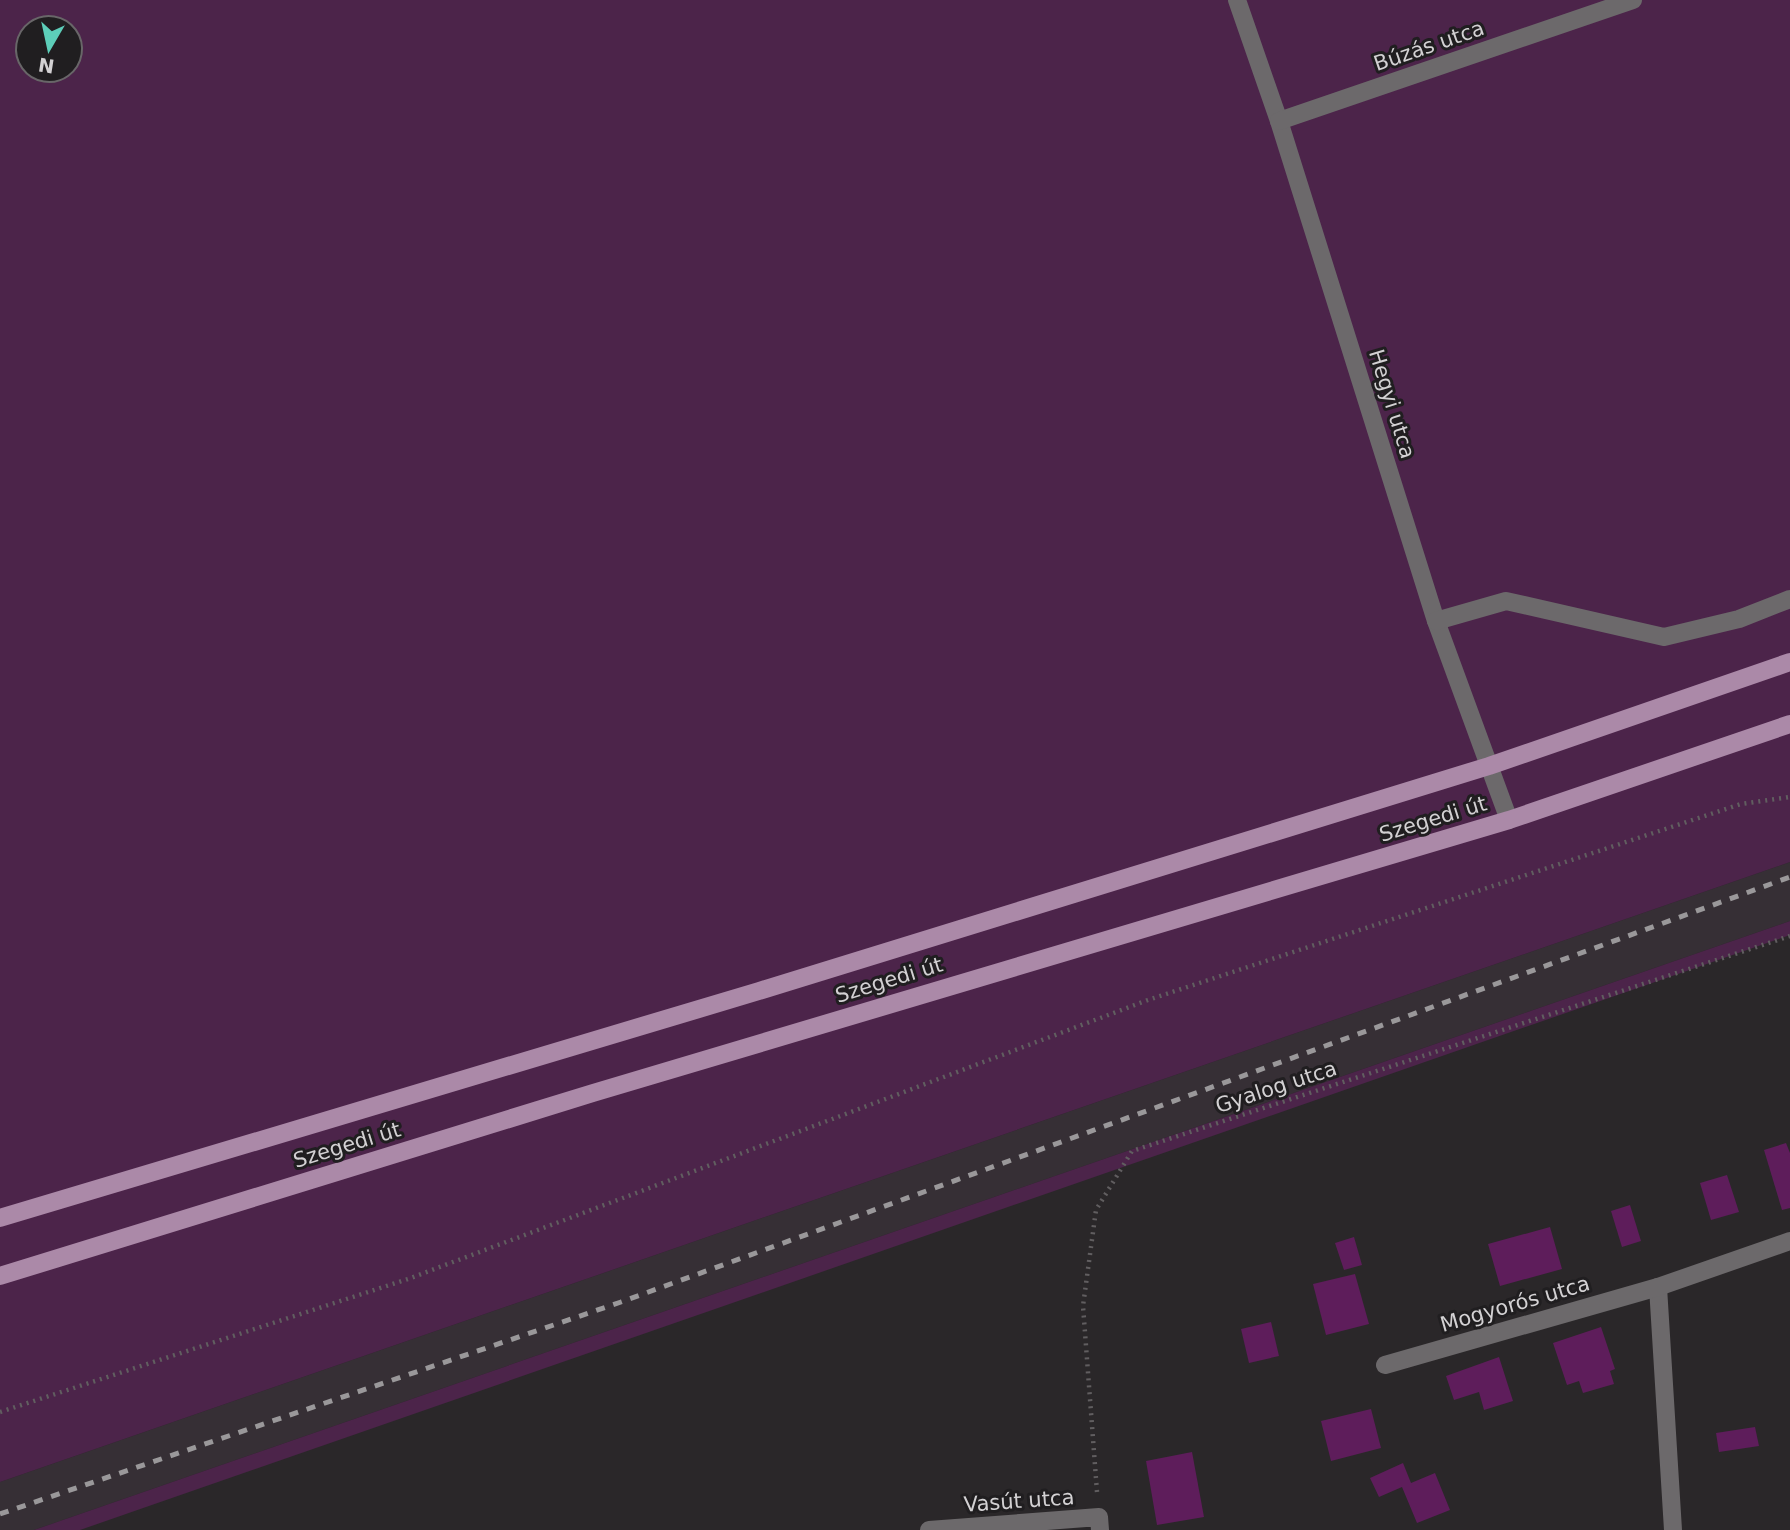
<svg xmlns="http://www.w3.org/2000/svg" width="1790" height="1530" viewBox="0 0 1790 1530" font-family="'DejaVu Sans',sans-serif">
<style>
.built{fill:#362f35}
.green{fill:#4c244a;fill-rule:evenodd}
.building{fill:#5e1d5b}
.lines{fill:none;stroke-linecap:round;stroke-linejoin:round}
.path{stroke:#615e60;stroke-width:4.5;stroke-dasharray:2 5;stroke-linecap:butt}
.minor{stroke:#6c696b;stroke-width:18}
.primary{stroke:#ab89a8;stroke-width:18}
.rail{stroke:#9a989a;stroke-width:5;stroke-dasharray:9 9;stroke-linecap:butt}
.labels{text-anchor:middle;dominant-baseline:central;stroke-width:6;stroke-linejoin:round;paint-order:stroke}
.street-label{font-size:21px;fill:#d3d1d3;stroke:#201e20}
</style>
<rect width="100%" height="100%" fill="#2a2729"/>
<path class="built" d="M1790,862V921L34,1530H0V1482Z"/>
<g class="green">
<path d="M0,0H1790V862L0,1482ZM28,28H70V70H28Z"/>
<path d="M1790,921V935L80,1530H34Z"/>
</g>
<g class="building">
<path d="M1786,1143L1790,1153V1208L1782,1210L1764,1150Z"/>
<path d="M1727,1175L1739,1212L1711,1220L1700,1183Z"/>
<path d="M1630,1205L1641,1241L1622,1247L1611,1211Z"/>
<path d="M1550,1227L1562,1269L1500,1286L1488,1244Z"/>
<path d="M1354,1237L1362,1265L1344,1270L1335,1243Z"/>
<path d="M1355,1274L1369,1324L1326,1335L1313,1284Z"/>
<path d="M1271,1322L1279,1356L1249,1363L1241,1329Z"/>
<path d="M1601,1327L1615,1369L1610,1371L1614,1384L1583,1393L1579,1381L1567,1385L1553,1343Z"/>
<path d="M1499,1357L1513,1401L1484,1410L1479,1392L1454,1400L1446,1376Z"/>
<path d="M1371,1409L1381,1448L1331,1461L1321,1421Z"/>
<path d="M1755,1427L1759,1446L1719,1452L1716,1433Z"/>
<path d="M1192,1452L1204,1517L1157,1525L1146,1461Z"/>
<path d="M1403,1463L1411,1483L1435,1473L1450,1510L1417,1523L1402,1487L1379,1497L1370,1478Z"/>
</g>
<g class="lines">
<g class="path">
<path d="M0,1412L408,1279L1148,1000L1741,804L1790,797"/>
<path d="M1097,1492L1083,1306L1096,1210L1132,1151L1790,936"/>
</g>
<g class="minor">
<path d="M1237,0L1279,121L1436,621L1509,820"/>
<path d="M1279,121L1633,0"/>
<path d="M1436,621L1506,601L1664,637L1739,619L1790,599"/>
<path d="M1658,1287L1673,1530"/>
<path d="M1385,1365L1658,1287L1790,1241"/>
<path d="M929,1530L1099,1517L1100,1530"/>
</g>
<g class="primary">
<path d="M0,1218L759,991L1489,766L1790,662"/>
<path d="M0,1276L593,1093L1509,820L1790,724"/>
</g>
<path class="rail" d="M0,1514L621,1302L1790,877"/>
</g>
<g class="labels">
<g class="street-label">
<text transform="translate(1429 46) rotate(-19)">Búzás utca</text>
<text transform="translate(1392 404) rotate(73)">Hegyi utca</text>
<text transform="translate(1433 819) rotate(-17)">Szegedi út</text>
<text transform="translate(889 980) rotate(-17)">Szegedi út</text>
<text transform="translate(1276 1087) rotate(-18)">Gyalog utca</text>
<text transform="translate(347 1145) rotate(-17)">Szegedi út</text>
<text transform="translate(1515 1304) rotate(-16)">Mogyorós utca</text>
<text transform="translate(1019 1501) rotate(-4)">Vasút utca</text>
</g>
</g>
<g transform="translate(49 49) rotate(189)"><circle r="33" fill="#201e20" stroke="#686668" stroke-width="2"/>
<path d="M0-5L12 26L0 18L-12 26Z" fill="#5dceb9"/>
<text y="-10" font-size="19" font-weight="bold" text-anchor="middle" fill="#d3d1d3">N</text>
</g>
</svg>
